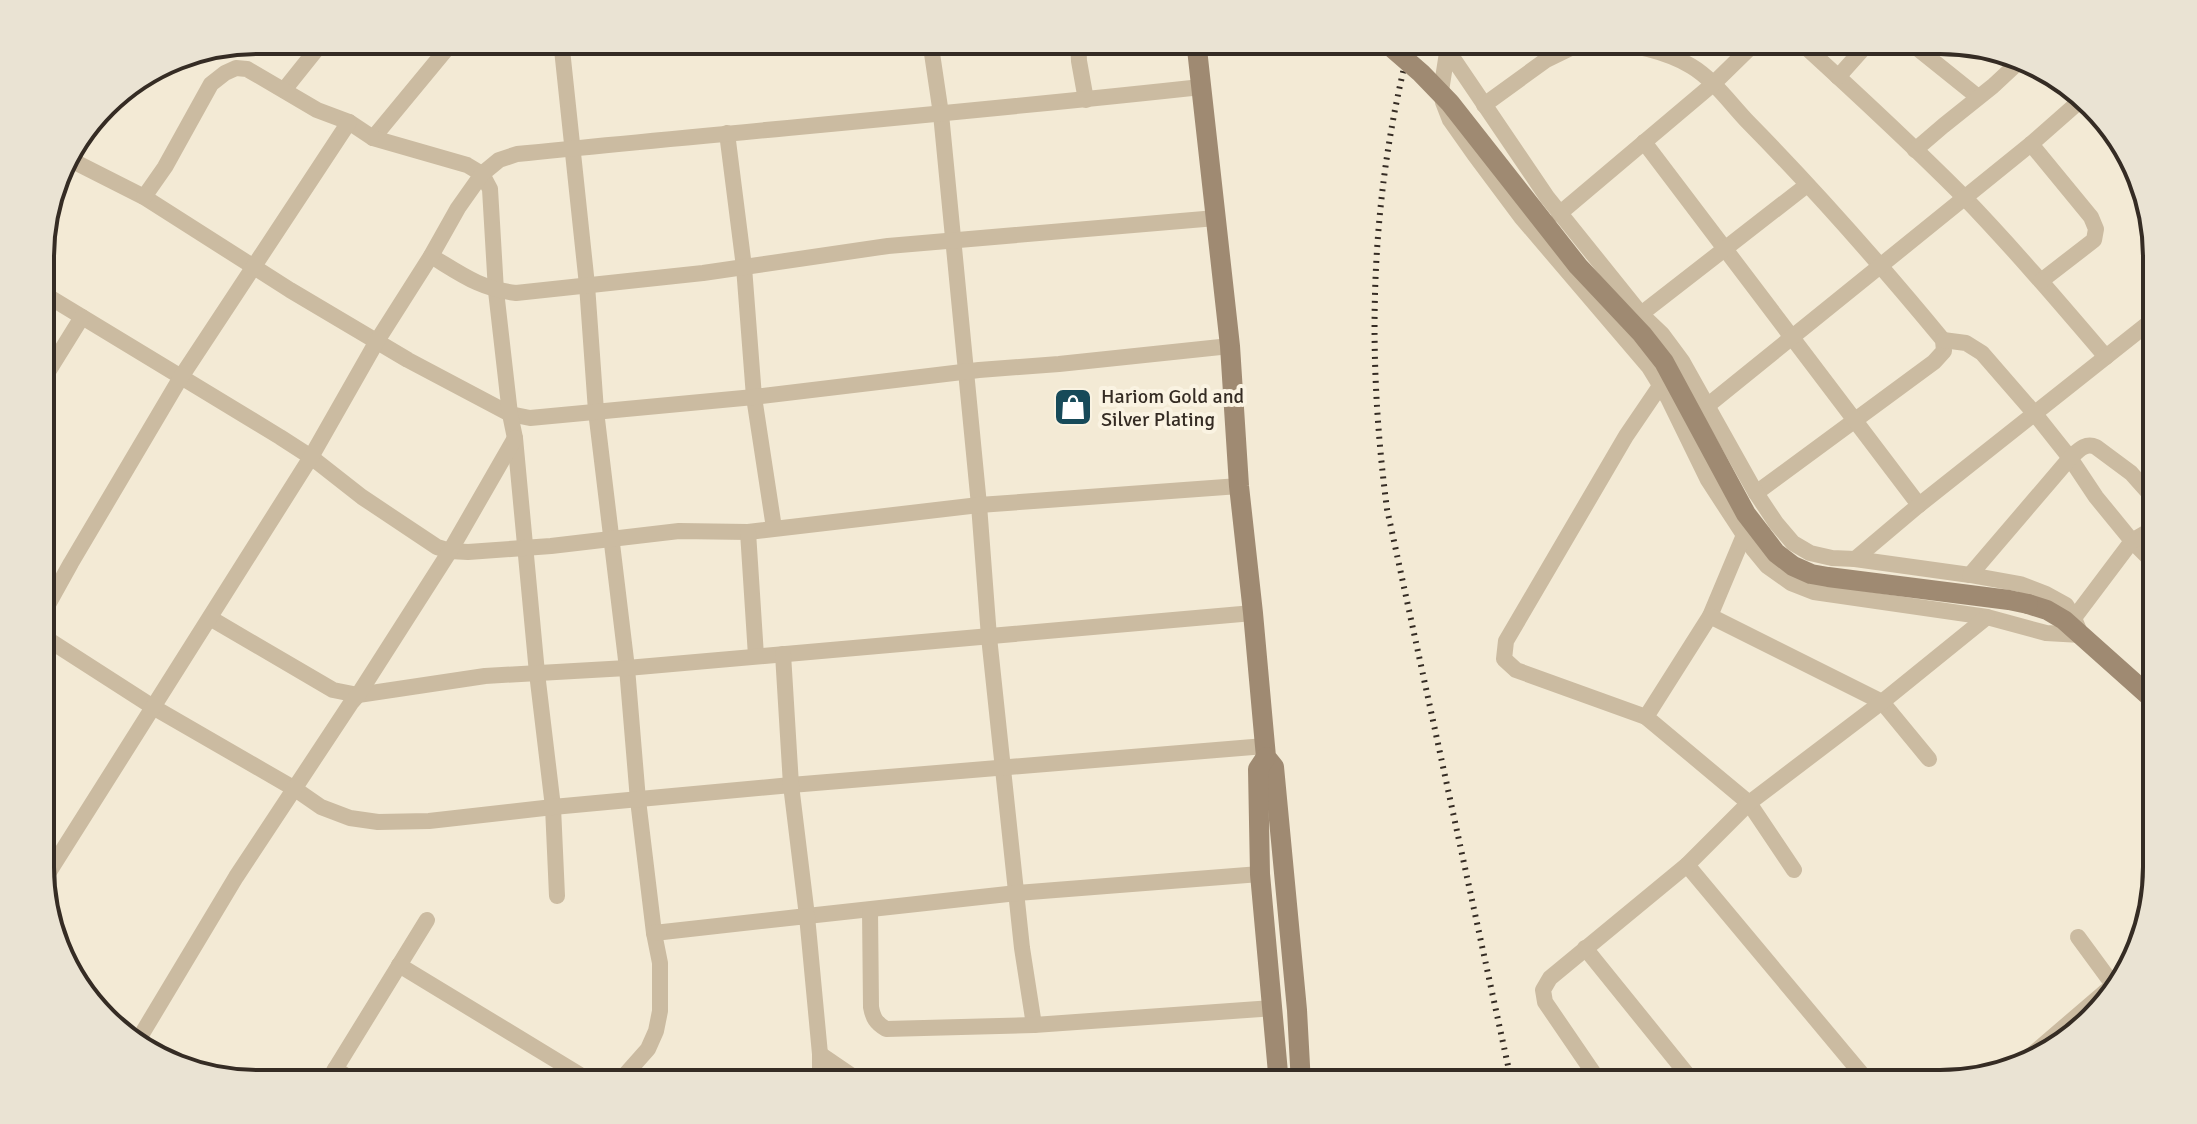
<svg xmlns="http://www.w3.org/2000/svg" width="2197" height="1124" viewBox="0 0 2197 1124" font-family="Signika,sans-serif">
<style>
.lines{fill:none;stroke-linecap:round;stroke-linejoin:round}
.street{stroke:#cbbba1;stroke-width:16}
.secondary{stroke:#9f8a72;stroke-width:20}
.rail{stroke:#352c24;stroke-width:6;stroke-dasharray:2 6;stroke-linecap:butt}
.secondary-bridge{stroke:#9f8a72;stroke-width:20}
.labels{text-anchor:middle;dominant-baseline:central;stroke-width:8;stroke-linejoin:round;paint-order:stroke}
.poi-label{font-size:20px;fill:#352c24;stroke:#faf3e2;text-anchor:start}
.rim{fill:none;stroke:#352c24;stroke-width:4}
</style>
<rect width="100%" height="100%" fill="#f3ead5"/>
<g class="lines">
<g class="street">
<path d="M561,40L587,285L596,411L627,668L638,800L654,933L660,963V1011L656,1031L648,1049L617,1084"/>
<path d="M930,40L941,114L979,505L989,637L1022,948L1034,1025"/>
<path d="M1078,40L1079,61L1086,100"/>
<path d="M1598,40C1630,45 1662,49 1691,66C1713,79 1730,103 1748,122C1816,191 1881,265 1943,340L1944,351L1934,362L1756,493"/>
<path d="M1798,40C1854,91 1909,142 1963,196C2013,248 2059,302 2106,357"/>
<path d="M1907,40L1978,97"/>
<path d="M1446,48L1547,197L1641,314L1662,334L1682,361L1756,493L1776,523L1793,543L1810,553L1832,558L1855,559L1970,575L2020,584L2046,594L2066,605L2074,618L2081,635L2046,633L1987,617L1814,592L1791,583L1767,566L1753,549L1708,480L1668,398L1649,367L1521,217L1474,154L1450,120L1443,102L1441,91L1449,40"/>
<path d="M1838,77L1871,40"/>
<path d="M284,90L324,40"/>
<path d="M1484,105L1546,60L1587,40"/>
<path d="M727,133L744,267L754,397L774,528"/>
<path d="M373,138L454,40"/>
<path d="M1644,142L1919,505"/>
<path d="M2031,144L2091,217L2096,229L2094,240L2041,281"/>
<path d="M1915,150L1943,126L1993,86L2022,59"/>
<path d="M65,157L144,197L290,290L408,360L510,414L530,418L754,397L979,370L1059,364L1230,346"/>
<path d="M144,197L165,167L211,84L225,73L236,68L247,69L317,110L349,122L373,138L467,165L482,174L490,189L496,291L510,414L515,438L537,673L553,807L557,896"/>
<path d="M1559,214L1713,84L1758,40"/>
<path d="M431,256C461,274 480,289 516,293L703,273L888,246L1216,218"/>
<path d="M41,292L280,437L311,457L362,497L437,547L450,551L468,552L551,546L679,531L748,532L979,505L1239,486"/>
<path d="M1641,314L1807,185"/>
<path d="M1943,340L1966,343L1982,353L2035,414L2070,458L2096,497L2132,541L2156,565"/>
<path d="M41,383L82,317"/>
<path d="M1707,406L2031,144L2081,100"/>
<path d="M748,532L756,656"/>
<path d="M1855,559L1919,505L2155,318"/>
<path d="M1970,575L2070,458C2078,451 2085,442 2096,447L2131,473L2156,501"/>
<path d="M1710,616L1744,535"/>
<path d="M41,617L71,563L181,377L349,122"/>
<path d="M210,618L333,690L358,695L485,676L627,668L1253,613"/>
<path d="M2074,618L2132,541L2156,527"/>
<path d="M41,635L153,707L295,789L321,807L350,818L378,822L429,821L553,807L791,785L1265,746"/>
<path d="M783,654L791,785L807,916L1017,893L1260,874"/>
<path d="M1646,717L1516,670L1504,659L1506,641L1626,436L1660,386"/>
<path d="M1687,865L1870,1084"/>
<path d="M1794,870L1749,803L1646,717L1710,616L1882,702L1929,759"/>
<path d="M42,883L311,457L377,341L431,256L458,208L482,174L499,160L517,154C745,131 973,112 1201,87"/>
<path d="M870,910L871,1007C873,1018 876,1023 886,1029L1034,1025L1274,1008"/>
<path d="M654,933L807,916L820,1054V1084"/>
<path d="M2078,937L2114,986"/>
<path d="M1585,948L1695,1084"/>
<path d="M399,965L595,1084"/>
<path d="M137,1042L236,877L351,703L358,695L450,551L515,438"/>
<path d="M820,1054L864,1084"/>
<path d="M2028,1058L2113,985L2136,959"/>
<path d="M335,1069L360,1084"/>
<path d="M326,1084L427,920"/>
<path d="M1601,1084L1545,1002L1543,990L1550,978L1687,865L1749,803L1882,702L1987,617"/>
</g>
<g class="secondary">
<path d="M1196,40L1230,346L1239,486L1253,613L1265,746L1266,757L1274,767L1297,1010L1301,1084"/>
<path d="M2028,604L2047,610L2064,620L2157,703"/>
<path d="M1266,757L1258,769L1260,874L1279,1084"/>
</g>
<path class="rail" d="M1411,40C1370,195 1366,350 1387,509L1512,1084"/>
<path class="secondary-bridge" d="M1383,40L1421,73L1450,103L1578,266L1642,334L1664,362L1746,514L1776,553L1793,566L1811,574L1828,577L2009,600L2028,604"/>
</g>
<defs>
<symbol id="shop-square" viewBox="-11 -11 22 22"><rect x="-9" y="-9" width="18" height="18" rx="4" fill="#174a59" stroke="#faf3e2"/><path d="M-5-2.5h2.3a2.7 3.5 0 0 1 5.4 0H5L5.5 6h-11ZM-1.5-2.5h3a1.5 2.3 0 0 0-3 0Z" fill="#fff"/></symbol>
</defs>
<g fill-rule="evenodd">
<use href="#shop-square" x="1051" y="385" width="44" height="44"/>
</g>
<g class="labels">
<g class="poi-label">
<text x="1101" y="396">Hariom Gold and<tspan x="1101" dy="23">Silver Plating</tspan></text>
</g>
</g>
<path d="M0 0H2197V1124H0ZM257 54H1940A203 203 0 0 1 2143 257V867A203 203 0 0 1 1940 1070H257A203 203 0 0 1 54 867V257A203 203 0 0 1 257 54Z" fill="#eae3d3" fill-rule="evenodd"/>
<path class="rim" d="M257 54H1940A203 203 0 0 1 2143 257V867A203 203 0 0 1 1940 1070H257A203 203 0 0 1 54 867V257A203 203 0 0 1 257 54Z"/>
</svg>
